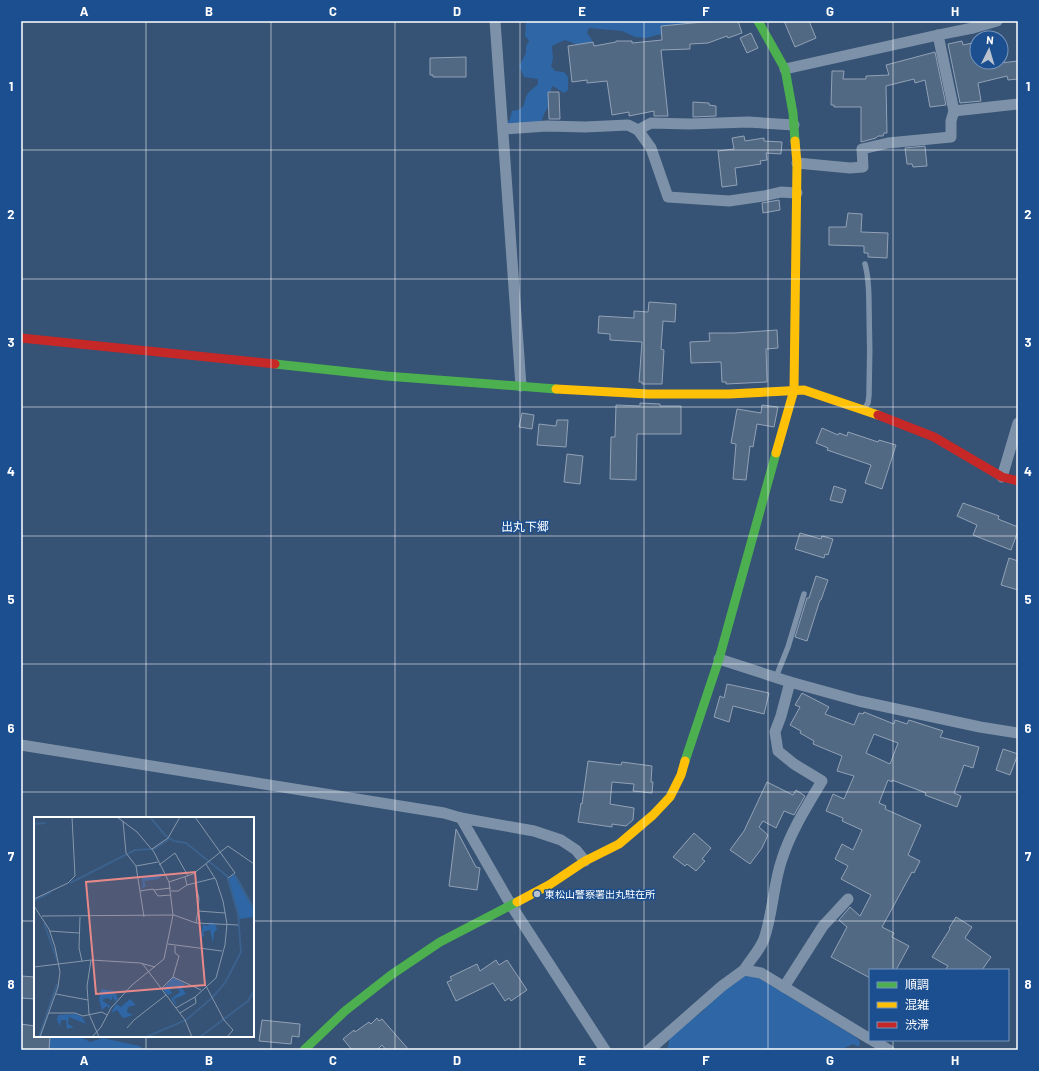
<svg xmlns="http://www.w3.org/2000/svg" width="1039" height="1071" viewBox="0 0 1039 1071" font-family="Barlow,'Noto Sans JP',sans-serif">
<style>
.green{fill:#2f66a5}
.building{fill:#526984;stroke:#92a2b6;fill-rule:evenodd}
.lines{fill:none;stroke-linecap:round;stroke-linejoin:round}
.lane{stroke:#7d92a8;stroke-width:5.5}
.street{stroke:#7d92a8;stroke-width:11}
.fast{stroke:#4caf50;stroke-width:9}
.slow{stroke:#ffc107;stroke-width:9}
.jam{stroke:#c62828;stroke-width:9}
.grid{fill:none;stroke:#fff;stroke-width:1;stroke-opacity:0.55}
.poi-dot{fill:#b9c2ce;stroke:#1b4f8f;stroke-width:1.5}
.labels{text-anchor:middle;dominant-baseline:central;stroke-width:3;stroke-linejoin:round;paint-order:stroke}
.poi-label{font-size:10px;fill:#fff;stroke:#1b4f8f;text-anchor:start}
.quarter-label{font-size:12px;fill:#fff;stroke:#1b4f8f}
.inset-river{fill:none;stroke:#3b618d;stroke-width:2}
.inset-road{fill:none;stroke:#8697ac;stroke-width:1}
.view{fill:#e88989;fill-opacity:0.15;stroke:#e88989;stroke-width:2}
.inset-edge{fill:none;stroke:#fff;stroke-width:2}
.neatline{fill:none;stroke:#fff;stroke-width:1.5}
.grid-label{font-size:13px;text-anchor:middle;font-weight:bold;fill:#fff}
</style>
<rect width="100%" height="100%" fill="#365274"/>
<g class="green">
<path d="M526,21H693L682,31L657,35L647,38L635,37L622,31L589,28L587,33L592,40L591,45L581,46L565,40L552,46L553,59L551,66L555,71L564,72L568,77V90L564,93L553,86L551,89L550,104L545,112L540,124L505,126L510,119L512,111C528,109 522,103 528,93C531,90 535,87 538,84V79L524,77L519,66L526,53V46L529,41L525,36Z"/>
<path d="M746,973L759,978L852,1035L858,1039L860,1042L859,1047L853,1044L840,1050H667L669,1042V1036L703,1011L710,1001Z"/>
<path d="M47,1036H79L90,1042L103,1038L139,1046L145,1050H44Z"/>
</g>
<g class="building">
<path d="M714,21H738L742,33L728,38L727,36L708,43L690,44V49L661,50L668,116H654V111L629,116V112L612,115L607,81L587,83V80L572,82L568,46L593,42L594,46L616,42V41H632V43L662,40L661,26Z"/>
<path d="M784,21H809L816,38L795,47Z"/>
<path d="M751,33L758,48L747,53L740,38Z"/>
<path d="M962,41L963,45L977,42V62H1000V63L1018,61V79L1008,80L1007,76L978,83L981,101L960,103L948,44Z"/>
<path d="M935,52L946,105L930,107L925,80L915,83L914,79L886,86L887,133H884L883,136H878L876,138L861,142V107H834V105H831L832,71H844L843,79H866V76L889,75L886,65Z"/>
<path d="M466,57V77H433V75H430V58Z"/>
<path d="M548,92H559L560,119H549Z"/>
<path d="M693,102L709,103V105L716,106V116L693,117Z"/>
<path d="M744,136L745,141L764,138V141L782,142L781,154L766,153L767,160L760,161L761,164L735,168L737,185L722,187L718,151L734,149L732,138Z"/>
<path d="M925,146L927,166L913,167L912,164H907L905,148Z"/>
<path d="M779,200L780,210L763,213L762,203Z"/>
<path d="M848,213L862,214L861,232L888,233L887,258L868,257V253H864V246L829,245V227H846Z"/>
<path d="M649,302L676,304L675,322L663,321L661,349L664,350L662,384H642V382H639L642,342L610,340V334L598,333L599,316L634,318V311L648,312Z"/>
<path d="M777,330L778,348L766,349L767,382L726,384V382H722L721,362L691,363L690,342L710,341L709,333H734Z"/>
<path d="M640,403L660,404V406H681V434H637L636,480L610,479L611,437H615L616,405L640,406Z"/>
<path d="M762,405L778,407L774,427L757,424L753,447L750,446L746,480L733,479L736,444L731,443L737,409L761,413Z"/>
<path d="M522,413L534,415L532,429L519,427Z"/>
<path d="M557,420H568L566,447L537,445L539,424L556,426Z"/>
<path d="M822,428L838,435L839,433L847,436L848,432L878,442L879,440L896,445L882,489L865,483L871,465L827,450L828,448L816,443Z"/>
<path d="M567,454L583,456L580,484L564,482Z"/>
<path d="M834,486L846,490L842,503L830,500Z"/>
<path d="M963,503L999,516L998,519L1018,527V531L1011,550L973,535L977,525L957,516Z"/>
<path d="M800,533L821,539L822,536L833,539L828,555L825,554L824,558L795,549Z"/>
<path d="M1009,558L1018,561V590L1001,585Z"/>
<path d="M816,576L828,580L821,600H820L807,641L795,637L807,598H809Z"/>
<path d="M727,684L769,693L764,714L733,706L729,722L714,717L720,696L724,698Z"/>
<path d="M802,693L829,707L825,714L854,725L859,713L863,714L864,712L894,724L895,720L907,724L909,720L943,731L940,737L979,747L973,768L964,765L954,793L961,796L957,807L925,795L926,793L892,780V782L888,780L879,803L886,806L885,809L921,825L908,855L920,861L914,873L912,872L882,927L894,933L892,937L909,946L896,970H870V978L831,957L847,927L839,920L850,907L860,916L871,895L841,879L848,866L835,859L842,844L853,850L862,830L842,821L843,818L826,811L833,794L844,799L854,776L837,771L842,756L813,744L814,741L800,733L801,731L790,725L800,707L795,705ZM874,734L898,743L890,764L866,753Z"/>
<path d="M1003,749L1018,754L1010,775L996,770Z"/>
<path d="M588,761L621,765L622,762L652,766L651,782H653L652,793L633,791L634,784L612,782L610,804L634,808L633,820L626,826L612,824V827L578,822L581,803L582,804Z"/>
<path d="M767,782L793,795L796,790L805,796L794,815L784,811L776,828L763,821L759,827L768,835L762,848L750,864L730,850L744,831Z"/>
<path d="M456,829L476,867L480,868L477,890L449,886Z"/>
<path d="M694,833L711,848L702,859L705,861L696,871L687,864L685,866L673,857Z"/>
<path d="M956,917L972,927L965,938L991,957L982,970H945L948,966L932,957L950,929L949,928Z"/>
<path d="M496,960L499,965L507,960L527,990L511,1001L509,998L505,1001L493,983L456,1001L447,982L452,980L450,977L477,964L480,971Z"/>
<path d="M21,976L35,977V999L21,998Z"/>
<path d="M377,1018L379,1021L382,1019L409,1050H386L382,1045L377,1050H352L343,1039L354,1030L355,1032L369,1022L371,1024Z"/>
<path d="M262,1020L300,1024L299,1037L292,1036L291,1044L259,1041Z"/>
<path d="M21,1024L35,1026V1036H50L49,1050H21Z"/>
</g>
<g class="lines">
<g class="lane">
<path d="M864,409L868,403L869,395C870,366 870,337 869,307C869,293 869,278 865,264"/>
<path d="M776,677L788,647L804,594"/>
</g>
<g class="street">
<path d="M495,21L521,386"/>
<path d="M938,35L954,111L1018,104"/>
<path d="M785,69L938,35L973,28L997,21"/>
<path d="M503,129L547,126L585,127L628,125L638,130L651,148L668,197L729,201L764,196L781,192L797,193"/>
<path d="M638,130L651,123L689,124L748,122L794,125"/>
<path d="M797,163L850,168L863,167L862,149L888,143L951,137V121L954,111"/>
<path d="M1002,477L1018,423"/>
<path d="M719,659L790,682L859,701L980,727L1018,733"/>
<path d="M21,745L444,813L461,818L534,831L561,840L576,850L585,861"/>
<path d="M461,818L511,905L605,1050"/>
<path d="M744,970C750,960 760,950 764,939C773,913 773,885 782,859C791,831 807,806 822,781L794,764L778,751L775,732L781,716L790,682"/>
<path d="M784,987L823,926L848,899"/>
<path d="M872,1040L889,1050"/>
<path d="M649,1050L722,986L744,970L761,973L870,1039"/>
</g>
<g class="fast">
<path d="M758,21L785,69L793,113L795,141"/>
<path d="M275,364L386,376L556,389"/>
<path d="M685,761L719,659L776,453"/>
<path d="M304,1050L345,1011L391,975L440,942L517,902"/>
</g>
<g class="slow">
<path d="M556,389L648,394H729L804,390L878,415"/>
<path d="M776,453L794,390L797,163L795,141"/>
<path d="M517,902L549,885L585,861L619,844L653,815L670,797L681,775L685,761"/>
</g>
<g class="jam">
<path d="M21,338L275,364"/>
<path d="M878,415L934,437L1002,477L1018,481"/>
</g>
</g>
<path class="grid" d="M146,21V818M271,21V1050M395,21V1050M520,21V1050M644,21V1050M768,21V1050M893,21V970M21,150H1018M21,279H1018M21,407H1018M21,536H1018M21,664H1018M21,792H1018M21,921H35M253,921H1018M146,1036V1050M893,1040V1050"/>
<circle class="poi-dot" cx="537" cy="894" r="4"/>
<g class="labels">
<g class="poi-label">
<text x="545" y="894">東松山警察署出丸駐在所</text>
</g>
<g class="quarter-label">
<text x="525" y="526">出丸下郷</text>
</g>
</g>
<g transform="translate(34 817)">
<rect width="220" height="220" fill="#365274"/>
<path d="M128,56L129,58L124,62L110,64L112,69L106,73L109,69L108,61ZM200,57L220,93V100L205,102L195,62ZM177,105L182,108L183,112L180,116L179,126L176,113L169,115L170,119L167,120L169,107L173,109ZM139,160L151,167L148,171L152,177L140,182L143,189L137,182L146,175L145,173L139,169L136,173L138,176L134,178L129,172ZM67,172L80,174L84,181L81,185L79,179L78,183L73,181L68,183L76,189L75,192L73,189L68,193L65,182ZM96,182L102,188L94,190L93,195L99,198L89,201L83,193L77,196L82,187L87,190ZM42,197L48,200L52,207L35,200L34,207L40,210L33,212L32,203H27L26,209L23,203L24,198Z" fill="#2f66a5"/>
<path class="inset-river" d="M0,7L12,6M201,58L220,92M36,66L101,33L120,32L135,22M0,84L17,75M10,106L23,143M5,220L23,167M112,220L152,203L178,181L191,166L207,135L204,97L193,59L152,26L140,24L131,18L116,0M166,220L214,184L220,174"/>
<path class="inset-road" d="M161,0L201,56L194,61M89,4L92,36L102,49L110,100M118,32L134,21L146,0M125,48L141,36L154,59M102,49L124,45M151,60L153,68L181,61M135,65L159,57L194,29L220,47M161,66L165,81L164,94L191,96M120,73L137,71M106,74L119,72L124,79L137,78M137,74H144L153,68M0,82L34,66L41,59L38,0M0,89L15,112L21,130L26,155L24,170L6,220M8,99L140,98L162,106L204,108M46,100L45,131L48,144M162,106L164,94M15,114L45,116M134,127L188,134M57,143L53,169L55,197L65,220M108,146L151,203L158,220M0,150L57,143L106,146L121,150M139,160L145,139L141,136V129M172,169L190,203L199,213L193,220M127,172L139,160L167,173M22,177L54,183M142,191L161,180L182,161L191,128L193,107L189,84L182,63L172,47M15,196H41L49,199L68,195L73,198M146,196L162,186L161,180M93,211L100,203L132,178M58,220L67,210L77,191L98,168L130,142L139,98L135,65L120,35L103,15L83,0"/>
<path class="view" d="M161,55L171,168L62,177L52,65Z"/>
<rect width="220" height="220" class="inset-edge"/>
</g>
<rect width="1039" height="1071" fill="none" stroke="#1b4f8f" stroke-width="44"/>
<rect x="869" y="969" width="140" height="72" fill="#1b4f8f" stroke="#7695bc"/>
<rect x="877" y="982" width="20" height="6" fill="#4caf50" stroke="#7695bc"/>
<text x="905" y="989" font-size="12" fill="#ffffff">順調</text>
<rect x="877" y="1002" width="20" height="6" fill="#ffc107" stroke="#7695bc"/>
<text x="905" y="1009" font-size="12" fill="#ffffff">混雑</text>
<rect x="877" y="1022" width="20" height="6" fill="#c62828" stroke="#7695bc"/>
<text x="905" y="1029" font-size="12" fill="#ffffff">渋滞</text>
<g transform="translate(989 50) rotate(5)"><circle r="19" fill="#1b4f8f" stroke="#7695bc"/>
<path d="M0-3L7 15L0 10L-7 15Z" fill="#b9c2ce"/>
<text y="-6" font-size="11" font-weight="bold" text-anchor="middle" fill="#ffffff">N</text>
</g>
<rect x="22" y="22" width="995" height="1027" class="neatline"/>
<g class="grid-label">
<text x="84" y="16">A</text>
<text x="209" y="16">B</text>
<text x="333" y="16">C</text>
<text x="457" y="16">D</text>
<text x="582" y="16">E</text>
<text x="706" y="16">F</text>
<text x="830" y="16">G</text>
<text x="955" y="16">H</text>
<text x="11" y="91">1</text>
<text x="1028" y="91">1</text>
<text x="11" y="219">2</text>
<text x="1028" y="219">2</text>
<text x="11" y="347">3</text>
<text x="1028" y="347">3</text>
<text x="11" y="476">4</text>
<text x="1028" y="476">4</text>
<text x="11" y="604">5</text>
<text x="1028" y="604">5</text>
<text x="11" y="733">6</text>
<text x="1028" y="733">6</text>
<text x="11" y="861">7</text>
<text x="1028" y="861">7</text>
<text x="11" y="989">8</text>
<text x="1028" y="989">8</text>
<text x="84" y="1065">A</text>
<text x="209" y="1065">B</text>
<text x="333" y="1065">C</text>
<text x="457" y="1065">D</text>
<text x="582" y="1065">E</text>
<text x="706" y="1065">F</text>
<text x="830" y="1065">G</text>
<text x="955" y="1065">H</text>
</g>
</svg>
